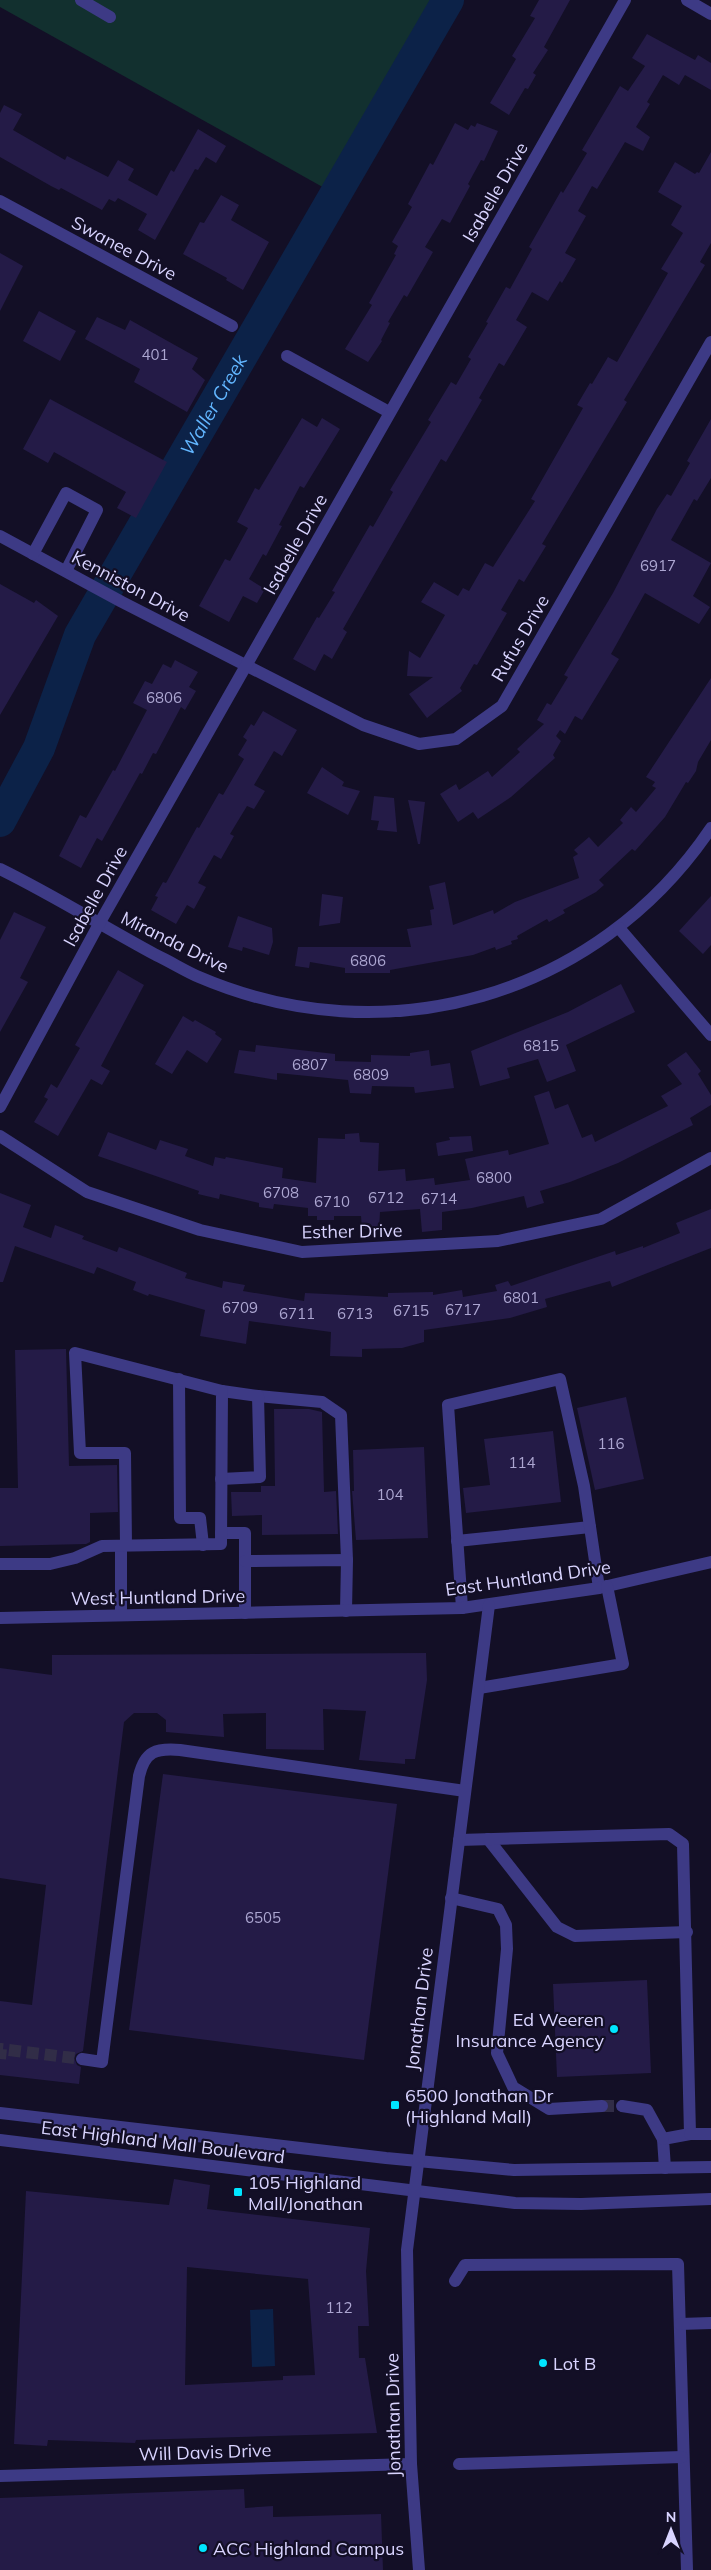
<svg xmlns="http://www.w3.org/2000/svg" width="711" height="2570" viewBox="0 0 711 2570" font-family="Mulish,sans-serif">
<style>
.green{fill:#12302f}
.water{fill:#0c2248}
.lines{fill:none;stroke-linecap:round;stroke-linejoin:round}
.river{stroke:#0c2248;stroke-width:32}
.building{fill:#241b47;fill-rule:evenodd}
.minor-tunnel{stroke:#312d47;stroke-width:12;stroke-dasharray:12 6;stroke-linecap:butt}
.minor{stroke:#3d3a85;stroke-width:12}
.poi-dot{fill:#00e5ff;stroke:#130f26;stroke-width:2}
.labels{text-anchor:middle;dominant-baseline:central;stroke-width:4.5;stroke-linejoin:round;paint-order:stroke}
.number-label{font-size:15px;fill:#aca6d1}
.street-label{font-size:18px;fill:#d9d4ff;stroke:#130f26}
.poi-label{font-size:18px;fill:#d9d4ff;stroke:#130f26;text-anchor:start}
.water-label{font-size:19px;font-style:italic;fill:#62b6ff;stroke:#130f26}
</style>
<rect width="100%" height="100%" fill="#130f26"/>
<path class="green" d="M0,0H444L337,195L0,7Z"/>
<path class="water" d="M273,2309L275,2366L252,2367L250,2310Z"/>
<g class="lines">
<path class="river" id="s1" d="M0,821L39,748L80,635L448,0"/>
</g>
<g class="building">
<path d="M539,0H570L544,47L548,50L533,73L536,75L528,89L525,88L509,115L490,103L516,59L512,56L535,18L530,16Z"/>
<path d="M647,34L695,60L698,55L711,63V90L685,75L679,85L663,75L647,102L650,104L636,127L650,137L643,151L625,142L597,189L592,186L578,211L586,216L565,253L576,259L562,283L560,281L548,301L532,292L516,320L527,327L504,366L499,363L479,398L482,400L446,462L441,459L343,629L347,632L332,659L324,654L315,671L293,659L317,617L319,618L335,592L332,591L370,525L373,527L393,492L390,490L431,422L428,420L451,382L456,385L471,359L468,357L488,323L486,322L506,287L510,289L532,249L529,247L561,191L563,193L587,153L582,150L598,123L620,86L628,91L645,66L632,58Z"/>
<path d="M4,105L22,114L13,130L65,160L67,156L108,177L118,160L134,169L128,180L157,196L171,170L174,172L198,129L226,146L216,163L206,157L198,170L195,169L155,240L138,230L147,214L118,198L115,202L109,199L102,210L61,188L59,190L51,186L0,157V113Z"/>
<path d="M455,123L468,130L471,125L475,127L477,123L498,131L484,161L481,160L468,184L470,186L450,223L442,219L425,247L433,252L407,297L404,295L388,322L390,323L381,340L382,341L368,362L345,349L372,305L369,303L396,255L394,254L398,246L392,242L412,207L408,204L430,163L433,165Z"/>
<path d="M711,152V243L700,262L705,265L624,400L627,402L542,544L546,546L524,582L519,579L501,610L507,613L477,665L474,664L460,688L462,691L427,718L409,694L433,677L407,676L409,651L420,658L445,615L421,602L434,582L458,596L463,588L469,591L485,563L493,567L535,501L531,499L583,408L577,405L590,383L592,384L608,357L617,362L668,273L661,269L683,233L671,225L682,206L658,192L675,162L695,174L697,172L699,173Z"/>
<path d="M221,195L239,205L231,220L269,242L243,290L226,280L227,278L183,254L200,222L204,223Z"/>
<path d="M0,253L23,266L0,311Z"/>
<path d="M39,311L76,331L60,361L23,341Z"/>
<path d="M97,317L125,330L130,320L198,358L192,369L205,380L187,412L134,382L140,369L85,339Z"/>
<path d="M50,399L167,462L136,518L117,508L126,492L54,452L48,463L23,449Z"/>
<path d="M302,418L317,427L322,418L340,429L304,488L300,486L279,525L282,526L266,556L263,554L249,579L265,589L257,603L243,596L229,622L199,606L225,559L230,561L248,528L237,522L255,488L259,490Z"/>
<path d="M711,419V478L697,501L694,499L671,540L711,563L693,596L710,607L699,624L645,593L611,654L619,659L582,720L575,716L565,734L560,730L556,736L561,741L553,755L555,758L511,797L478,819L473,812L458,822L440,794L456,784L459,790L488,771L492,777L520,752L517,749L544,724L537,720L547,703L551,705L568,677L564,675L613,593L657,509L667,494L671,496L690,463L687,461Z"/>
<path d="M0,584L34,603L36,600L58,616L0,715Z"/>
<path d="M175,660L198,672L189,687L196,691L185,710L181,707L156,754L153,753L142,774L140,773L102,841L97,838L81,868L59,856L80,815L86,818L113,770L115,771L147,710L133,703L145,681L152,684L163,664L171,668Z"/>
<path d="M711,678V740L698,762L696,771L688,783L686,782L665,817L635,851L632,849L599,880L604,885L596,892L563,910L565,913L549,922L547,919L517,936L518,939L511,941L512,944L496,950L495,947L473,955L390,970V973H345V968L310,962L309,968L295,966L298,947H411L407,929L432,925L430,910L434,909L429,886L445,882L453,925L493,910L494,914L515,902L579,878L573,857L578,854L574,850L589,837L598,847L623,823L620,820L631,807L636,812L656,788L652,786L655,782L646,777Z"/>
<path d="M263,711L297,730L282,756L274,751L254,785L265,791L254,809L247,806L230,834L234,836L221,859L214,855L198,883L206,887L194,909L187,905L176,924L151,910L158,897L155,896L163,882L166,883L197,827L199,828L219,793L223,795L244,759L238,755L247,740L243,737L251,724L254,726Z"/>
<path d="M322,767L344,782L342,786L360,791L348,815L307,793Z"/>
<path d="M374,796L394,798L397,832L377,830L379,821L371,820Z"/>
<path d="M408,800L425,802L420,844H418Z"/>
<path d="M322,894L343,897L340,923L319,926Z"/>
<path d="M711,896V945L703,954L679,931Z"/>
<path d="M14,912L46,927L20,978L28,982L0,1032V940Z"/>
<path d="M238,916L272,928L273,942L269,955L243,947L242,951L228,947Z"/>
<path d="M118,970L144,985L101,1066L110,1071L102,1085L91,1079L58,1136L34,1122L48,1099L44,1097L51,1084L57,1088L80,1048L75,1045Z"/>
<path d="M621,984L635,1012L566,1045L576,1071L547,1082L538,1059L507,1068L510,1078L480,1086L471,1051L568,1012Z"/>
<path d="M183,1016L193,1022L195,1020L216,1032L215,1034L222,1039L207,1063L187,1050L172,1074L155,1064Z"/>
<path d="M256,1045L335,1054V1061L371,1062V1055L410,1056V1053L429,1050L431,1066L450,1063L454,1088L415,1093L414,1087L372,1086L371,1094L350,1093L348,1080L277,1073V1080L234,1073L239,1050L255,1052Z"/>
<path d="M686,1052L701,1071L698,1074L711,1095V1105L690,1118L693,1125L618,1163L570,1182L540,1191L544,1203L527,1208L524,1196L472,1208L442,1212V1230L422,1232L420,1209L380,1212L379,1229H362L361,1216H334V1220H317V1216H308V1208L274,1204L273,1209L259,1207V1203L220,1194L219,1199L198,1194L199,1191L98,1156L108,1132L156,1150L160,1140L188,1149L185,1156L213,1166L215,1157L225,1159L226,1157L283,1168L282,1178L316,1183L318,1138L345,1139V1134L359,1133L360,1142L379,1143L378,1171L405,1169L406,1181L434,1178L435,1185L470,1180L465,1159L508,1150L509,1155L549,1144L534,1096L549,1091L555,1109L568,1104L582,1138L592,1134L595,1142L668,1106L661,1096L682,1084L667,1065Z"/>
<path d="M471,1136L473,1151L438,1156L436,1143L450,1140L449,1137Z"/>
<path d="M0,1193L31,1205L23,1227L51,1238L55,1225L84,1236L82,1239L117,1252L119,1247L187,1273L185,1278L222,1288L223,1281L245,1285L243,1291L304,1301L305,1293L388,1297V1293L433,1292V1295L462,1290L463,1297L497,1291L495,1285L508,1281L511,1286L615,1251L616,1255L643,1246V1248L680,1233L676,1223L711,1209V1248L612,1287L610,1281L545,1299L547,1307L510,1318L424,1330V1342L402,1348L362,1349V1357L330,1356L331,1332L249,1321L246,1344L200,1336L205,1310L149,1294L148,1296L133,1290L136,1282L97,1267L94,1274L15,1246L3,1282H0Z"/>
<path d="M66,1349L69,1466L117,1465L118,1512L90,1513V1542L86,1544L0,1546V1488H18L15,1350Z"/>
<path d="M626,1397L644,1479L595,1490L577,1408Z"/>
<path d="M274,1409H309L322,1412L324,1492L336,1491L338,1534L262,1535V1515L232,1516L231,1492H261V1486H275Z"/>
<path d="M553,1431L561,1502L466,1513L463,1488L490,1485L484,1439Z"/>
<path d="M424,1447L428,1538L356,1540L352,1491H354L353,1450Z"/>
<path d="M426,1653L427,1680L415,1759H405V1764L359,1760L366,1711L323,1709L324,1750L266,1749V1713L223,1714L224,1737L166,1732V1720L157,1713H134L124,1722L83,2051L76,2054L74,2058L77,2065L81,2067L79,2084L0,2075V2001L32,2005L46,1885L0,1878V1668L52,1675V1655Z"/>
<path d="M163,1774L397,1804L364,2060L129,2030Z"/>
<path d="M647,1980L651,2073L557,2077L553,1984Z"/>
<path d="M174,2179L210,2185L207,2209L370,2228L366,2271L369,2326H358L359,2358H365L377,2433L136,2440L135,2443L48,2440L47,2446L14,2444L26,2191L169,2205ZM187,2267L308,2279L315,2375L283,2376V2380L185,2385Z"/>
<path d="M244,2489L245,2508L273,2506V2517L381,2514L383,2570H0V2498Z"/>
</g>
<g class="lines">
<g class="minor-tunnel">
<path d="M0,2059L1,2049L82,2059"/>
<path d="M602,2106H622"/>
</g>
<g class="minor">
<path d="M81,0L110,17"/>
<path d="M687,0L711,14"/>
<path d="M0,201L232,326"/>
<path d="M287,356L389,412"/>
<path d="M0,536L122,602L363,725L419,744L456,739L502,706L711,342"/>
<path d="M33,554L66,493L97,510L66,571"/>
<path d="M0,869C53,895 104,927 156,955C171,962 185,971 199,977C386,1057 597,997 711,828"/>
<path d="M619,928L711,1035"/>
<path d="M0,1107L99,924L625,0"/>
<path d="M0,1136L87,1192L200,1230L302,1252L498,1241L601,1219L711,1158"/>
<path d="M179,1379L180,1518H200L203,1545"/>
<path d="M258,1396L322,1402L341,1415L347,1560"/>
<path d="M221,1479L260,1477L258,1396L222,1391"/>
<path d="M221,1533H245V1613"/>
<path d="M457,1541L590,1527"/>
<path d="M121,1546V1615"/>
<path d="M245,1561L347,1560L346,1611"/>
<path d="M0,1564H50L75,1558L102,1546L221,1544L222,1391L75,1353L80,1453H125L126,1546"/>
<path d="M462,1608L448,1405L560,1379L584,1486L599,1588"/>
<path d="M0,1618L462,1608L599,1588L711,1562"/>
<path d="M479,1688L623,1664L607,1586"/>
<path d="M488,1839L557,1927L575,1936L687,1932"/>
<path d="M459,1840L669,1834L683,1844L690,2134L663,2139L665,2168"/>
<path d="M451,1898L498,1909L506,1925L507,1949L497,2053L513,2087L549,2109L602,2106"/>
<path d="M82,2059L102,2062L139,1776C145,1751 156,1748 180,1750L465,1791"/>
<path d="M622,2106L647,2110L663,2139"/>
<path d="M0,2113L386,2158L514,2170L711,2167"/>
<path d="M690,2134H711"/>
<path d="M0,2140L515,2203L581,2204L711,2199"/>
<path d="M455,2281L465,2265L678,2264L687,2570"/>
<path d="M680,2324L711,2323"/>
<path d="M459,2464L682,2457"/>
<path d="M0,2476L411,2464"/>
<path d="M419,2570L411,2464L407,2250L489,1605"/>
</g>
</g>
<g class="poi-dot">
<circle cx="614" cy="2029" r="5"/>
<rect x="390" y="2100" width="10" height="10" rx="2.5"/>
<rect x="233" y="2187" width="10" height="10" rx="2.5"/>
<circle cx="543" cy="2363" r="5"/>
<circle cx="203" cy="2548" r="5"/>
</g>
<g class="labels">
<g class="number-label">
<text x="155" y="354">401</text>
<text x="658" y="565">6917</text>
<text x="164" y="697">6806</text>
<text x="368" y="960">6806</text>
<text x="541" y="1045">6815</text>
<text x="310" y="1064">6807</text>
<text x="371" y="1074">6809</text>
<text x="494" y="1177">6800</text>
<text x="281" y="1192">6708</text>
<text x="386" y="1197">6712</text>
<text x="439" y="1198">6714</text>
<text x="332" y="1201">6710</text>
<text x="521" y="1297">6801</text>
<text x="240" y="1307">6709</text>
<text x="463" y="1309">6717</text>
<text x="411" y="1310">6715</text>
<text x="297" y="1313">6711</text>
<text x="355" y="1313">6713</text>
<text x="611" y="1443">116</text>
<text x="522" y="1462">114</text>
<text x="390" y="1494">104</text>
<text x="263" y="1917">6505</text>
<text x="339" y="2307">112</text>
</g>
<g class="street-label">
<text transform="translate(495 192) rotate(-60)">Isabelle Drive</text>
<text transform="translate(124 248) rotate(28)">Swanee Drive</text>
<text transform="translate(295 544) rotate(-61)">Isabelle Drive</text>
<text transform="translate(131 586) rotate(28)">Kenniston Drive</text>
<text transform="translate(520 638) rotate(-60)">Rufus Drive</text>
<text transform="translate(95 896) rotate(-61)">Isabelle Drive</text>
<text transform="translate(175 942) rotate(26)">Miranda Drive</text>
<text transform="translate(352 1231) rotate(-1)">Esther Drive</text>
<text transform="translate(528 1578) rotate(-8)">East Huntland Drive</text>
<text transform="translate(158 1597) rotate(-1)">West Huntland Drive</text>
<text transform="translate(419 2009) rotate(-83)">Jonathan Drive</text>
<text transform="translate(163 2142) rotate(7)">East Highland Mall Boulevard</text>
<text transform="translate(393 2415) rotate(-91)">Jonathan Drive</text>
<text transform="translate(205 2452) rotate(-2)">Will Davis Drive</text>
</g>
<g class="poi-label">
<text x="604" y="2019" text-anchor="end">Ed Weeren<tspan x="604" dy="21">Insurance Agency</tspan></text>
<text x="405" y="2095">6500 Jonathan Dr<tspan x="405" dy="21">(Highland Mall)</tspan></text>
<text x="248" y="2182">105 Highland<tspan x="248" dy="21">Mall/Jonathan</tspan></text>
<text x="553" y="2363">Lot B</text>
<text x="213" y="2548">ACC Highland Campus</text>
</g>
<g class="water-label">
<text stroke="none"><textPath href="#s1" startOffset="469">Waller Creek</textPath></text>
</g>
</g>
<g transform="translate(671 2530)" stroke="#130f26" stroke-width="4" paint-order="stroke">
<path d="M0-4L9 19L0 12L-9 19Z" fill="#d9d4ff"/>
<text y="-8" font-size="14" font-weight="bold" text-anchor="middle" fill="#d9d4ff">N</text>
</g>
</svg>
